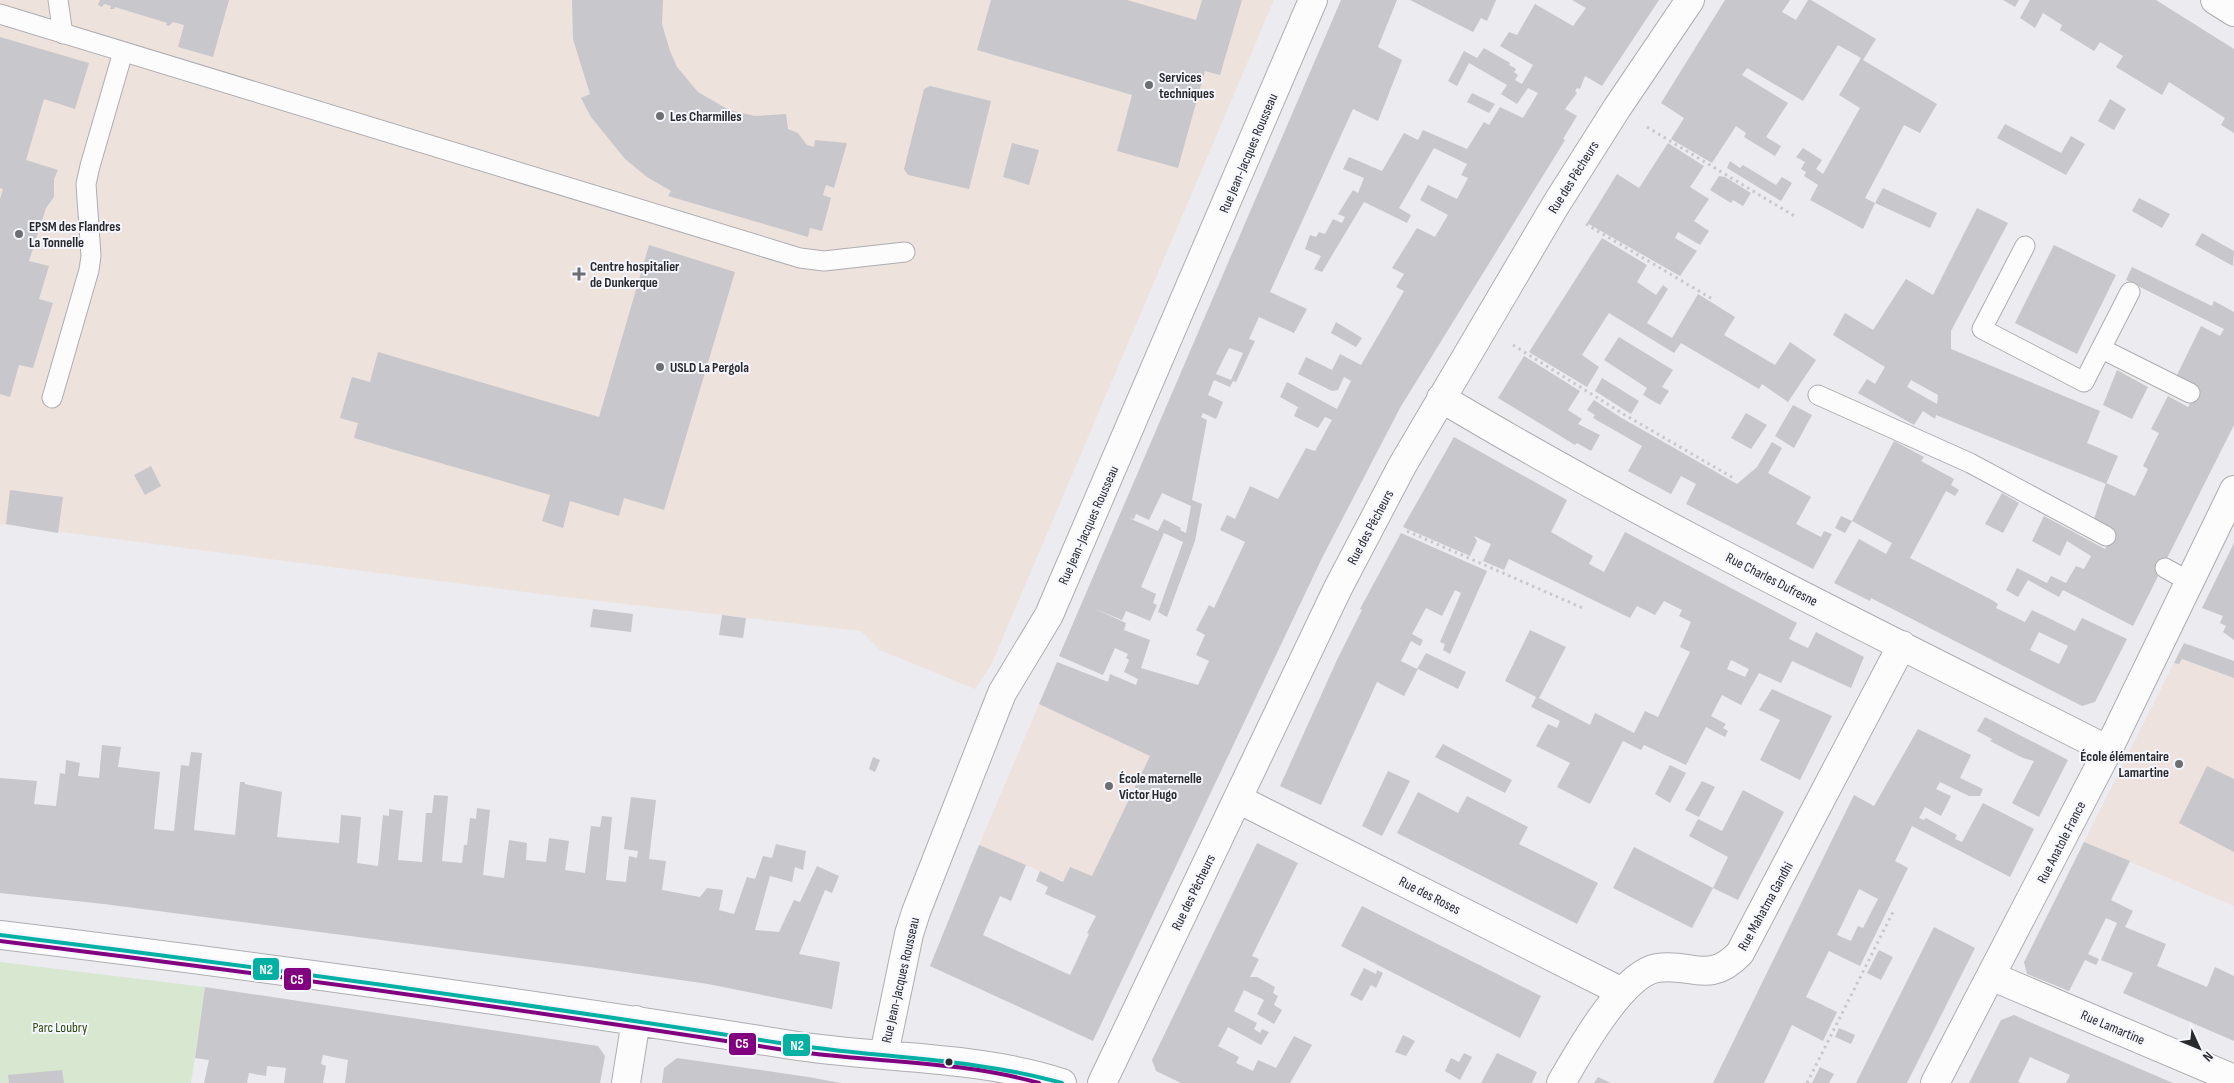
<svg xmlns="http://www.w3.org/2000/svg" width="2234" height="1083" viewBox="0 0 2234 1083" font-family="'Sofia Sans Condensed',sans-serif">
	<rect width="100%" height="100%" fill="#ebebf0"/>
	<path fill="#eee2de" d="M2177,657L2234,678V906L2084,842Z
		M1057,662L1133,692H1154L1151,919L979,845Z"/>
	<path fill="#eee2dd" d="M0,0H1274L992,663L975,689L880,650L861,631L556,596L0,524Z"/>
	<path fill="#d8e7d0" d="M0,962L205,987L191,1083H0Z"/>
	<path fill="#c8c7cb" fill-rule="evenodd" d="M100,0H229L213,57L178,47L184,25L173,22L169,26L166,25L167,23L115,7L114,9H110L111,6L104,4L102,7L98,5Z
		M572,0H663L662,24L670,51L677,67L698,92L729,110L755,116L786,114L788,129L798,133L807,145L814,147L815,140L847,143L834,188L826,185L823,195L831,198L822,231L810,228L808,237L668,196L671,191L647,177L625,159L591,117L581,98L590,94L573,39Z
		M991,0H1127L1196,20L1202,0H1242L1220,75L1205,71L1178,168L1117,151L1132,95L977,50Z
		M1341,0H1397L1378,47L1402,60L1378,121L1353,109L1270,292L1307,309L1294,333L1259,317L1249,339L1255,341L1236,382L1233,381L1230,387L1214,380L1208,395L1223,402L1216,419L1203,413L1201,417L1207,420L1192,500L1202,504L1195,541L1167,617L1158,612L1183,542L1164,533L1141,587L1156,594L1153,603L1157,605L1150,621L1126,611L1122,620L1093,608L1126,623L1124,630L1150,640L1141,668L1198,685L1209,661L1196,655L1205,635L1196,630L1209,605L1214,608L1245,542L1220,530L1227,515L1235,519L1250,486L1278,499L1306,448L1315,451L1332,420L1325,417L1318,428L1294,416L1298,407L1280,397L1287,382L1337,409L1351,381L1344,377L1338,390L1332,391L1298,374L1306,357L1332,370L1340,354L1361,365L1404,291L1396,287L1404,274L1392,268L1417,228L1435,237L1448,215L1420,200L1428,185L1457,199L1468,178L1461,175L1467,164L1434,148L1399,208L1411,215L1407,223L1364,202L1322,272L1314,269L1321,256L1305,249L1310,235L1316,237L1319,232L1325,234L1333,219L1342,223L1345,217L1338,214L1353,190L1358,193L1364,178L1343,169L1349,157L1382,171L1404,133L1418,140L1423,130L1467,149L1484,122L1489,125L1500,107L1523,118L1538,93L1528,88L1517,104L1501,94L1507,85L1469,63L1457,86L1448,81L1464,51L1477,58L1484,48L1510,63L1509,65L1516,69L1514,72L1518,75L1515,80L1522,84L1533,65L1500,46L1509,32L1517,35L1535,4L1573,26L1586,8L1572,0H1659L1602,86L1585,76L1580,89L1577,88L1575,91L1577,93L1565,109L1577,116L1563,139L1565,140L1400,408L1322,558L1093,1041L930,966L979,845L1026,865L1011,901L1000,896L983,935L1070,975L1089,934L1087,933L1096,916L1045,894L1048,887L1036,881L1040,871L1063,882L1070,867L1092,876L1150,756L1039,704L1057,662L1108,682L1110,674L1136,685L1138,679L1124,672L1129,660L1126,658L1128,654L1115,648L1103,675L1059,656ZM1229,348L1243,353L1231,380L1216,374ZM1162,493L1191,506L1186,533L1180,530L1181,528L1164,519L1158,531L1129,518L1134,519L1136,514L1149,520Z
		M1410,0H1496L1487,21L1481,18L1473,32Z
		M1725,0H1790L1782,12L1796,20L1808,0H1811L1876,39L1863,60L1937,104L1920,133L1904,125L1865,198L1875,203L1883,188L1937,213L1930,228L1875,203L1863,229L1810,200L1818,185L1804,176L1806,172L1801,169L1805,162L1796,157L1803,148L1822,160L1816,169L1823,174L1860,108L1839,95L1861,58L1838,45L1803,101L1747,68L1742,75L1788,103L1766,137L1781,146L1775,156L1744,137L1746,133L1736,126L1712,163L1671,139L1684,118L1661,103Z
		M2003,0H2019L2015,7Z
		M2030,0H2156L2234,49V133L2221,125L2225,118L2169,82L2162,95L2116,67L2123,56L2100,42L2094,51L2060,30L2062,25L2043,13L2035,28L2020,18Z
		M0,37L89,63L75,109L44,99L26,160L58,170L54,179V197L46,208L29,261L49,266L39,299L53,303L33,368L19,365L10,397L0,394V199L3,189L0,188Z
		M930,86L991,101L969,189L908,175L904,169L924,89Z
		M1472,93L1495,104L1489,113L1467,102Z
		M2110,99L2126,109L2114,130L2098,121Z
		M2005,124L2061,153L2071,136L2085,144L2066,175L1997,138Z
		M1012,143L1039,150L1029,185L1003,177Z
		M1668,143L1704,166L1690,187L1709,199L1694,221L1709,231L1700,245L1678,232L1675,238L1697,251L1680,276L1587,223L1617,174L1639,188Z
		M1730,161L1740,168L1743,165L1776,185L1782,177L1792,183L1781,201L1727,168Z
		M1719,176L1725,177L1751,193L1743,206L1733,200L1731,203L1710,190Z
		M2139,198L2170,214L2162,228L2132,211Z
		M1977,208L2008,223L1951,331V349L2100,411L2087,443L2118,456L2106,484L1936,415L1935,419L1923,411L1914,425L1858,393L1867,379L1875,384L1885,367L1833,335L1845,313L1873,330L1906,279L1933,295ZM1911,380L1938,395L1937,404L1907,387Z
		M2202,233L2234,251L2233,266L2195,245Z
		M1602,238L1647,265L1637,282L1656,295L1663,285L1668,289L1647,323L1672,338L1698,294L1735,317L1724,335L1775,365L1790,342L1816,360L1788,402L1762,384L1759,389L1681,343L1674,353L1609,313L1582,355L1599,367L1587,387L1529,352Z
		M649,245L735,272L664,510L624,498L619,516L570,501L563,528L542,521L550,495L354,438L358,423L340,418L352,377L370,382L378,352L599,417Z
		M2054,245L2116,275L2077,354L2015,323Z
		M2132,267L2212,306L2214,301L2234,312V425L2133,626L2063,590L2059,597L2028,580L2018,597L2006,590L2017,568L2047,583L2051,576L2066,583L2076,566L2084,569L2091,556L2067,541L2060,556L2032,541L2044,516L2105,549L2115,531L2094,519L2106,483L2135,496L2148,469L2143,466L2159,433L2151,429L2168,396L2188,407L2198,388L2176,377L2201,326L2220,336L2224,329L2126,280Z
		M1336,322L1362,338L1356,347L1331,333Z
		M1619,337L1673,370L1662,387L1669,391L1660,405L1643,395L1647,388L1604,360Z
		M1524,356L1580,391L1568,410L1582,419L1578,424L1600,435L1591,451L1577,443L1575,445L1498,398Z
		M2117,370L2148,387L2132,419L2103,405Z
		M1602,378L1639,401L1631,414L1595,391Z
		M1594,400L1620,417L1737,484L1757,467L1772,442L1782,448L1768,473L1811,497L1796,524L1821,537L1824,531L1832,534L1813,569L1686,504L1696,484L1681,476L1671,494L1628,471L1642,446L1593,418L1595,415L1587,410Z
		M1793,405L1812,415L1794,448L1775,436Z
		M1746,413L1767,425L1751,449L1731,438Z
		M1454,437L1567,500L1551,532L1593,556L1589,564L1604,572L1625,532L1797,623L1789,639L1808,648L1816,632L1864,657L1851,688L1792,661L1781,683L1759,673L1741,705L1722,695L1711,716L1726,724L1723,728L1728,731L1725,737L1706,727L1686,765L1644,745L1641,750L1623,741L1590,804L1557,787L1570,763L1536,746L1548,724L1557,728L1560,721L1531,707L1536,697L1505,681L1530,630L1566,647L1539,698L1590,725L1595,713L1634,733L1645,711L1658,717L1690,652L1680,647L1691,622L1679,616L1682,610L1664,601L1655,615L1637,606L1630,618L1509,559L1504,570L1483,561L1491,544L1474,536L1477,541L1470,556L1403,527ZM1731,660L1749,669L1745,677L1727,669Z
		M1894,441L1924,457L1921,461L1954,479L1951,485L1959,490L1955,496L1946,491L1910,558L1992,600L1998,604L1996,608L2025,622L2032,610L2075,631L2082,618L2127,639L2095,702L2082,706L1871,598L1870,601L1834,583L1859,539L1886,554L1892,543L1852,521ZM2039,632L2068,646L2059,664L2030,650Z
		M151,466L161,486L145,495L134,475Z
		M10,490L63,497L58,533L6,524Z
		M2002,493L2019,503L2003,533L1985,524Z
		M1841,516L1852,521L1845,533L1835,528Z
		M1401,533L1487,571L1450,654L1443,650L1445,644L1440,642L1461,593L1455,590L1442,616L1426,608L1412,634L1423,640L1420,646L1411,641L1401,661L1417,669L1426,653L1466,672L1458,689L1418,669L1404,696L1377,682L1321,805L1280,786L1337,660L1362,610L1360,609Z
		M2234,543V640L2223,632L2226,626L2220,623L2223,616L2202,608Z
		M593,609L633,614L631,632L590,627Z
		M722,615L746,618L743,638L719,635Z
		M2184,643L2234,661V678L2182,659L2179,664L2174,663Z
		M1772,689L1832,716L1800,780L1760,760L1780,720L1759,710Z
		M1985,717L2068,760L2039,817L2012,803L2034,761L2023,758L1990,741L1992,739L1977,731Z
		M1918,729L1971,755L1960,778L1983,789L1980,796H1969L1940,782L1936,789L1951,796L1941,816L1925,807L1919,818L1924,820L1926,818L1957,835L1955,839L1962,842L1983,803L2034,829L2010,877L1912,826L1895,861L1908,868L1860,966L1829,951L1806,997L1837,1012L1823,1041L1792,1025L1764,1083H1713L1854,795L1874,806ZM1859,889L1878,899L1863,928L1858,926L1851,941L1837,935Z
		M1443,744L1512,780L1505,793L1435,757Z
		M102,745L121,747L118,767L160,772L154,829L174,831L181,765L189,766L191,752L202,753L194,830L235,835L240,782H245V784L282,792L277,837L339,843L341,815L361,817L357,863L378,866L383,815L389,816V809L403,811L398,860L422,862L426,813H432L434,795L448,796L442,861L462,863L464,845H467L470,818L476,819L477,808L490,810L483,875L504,878L509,840L527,843L526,860L546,862L549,838L569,841L565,870L585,873L591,826L600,827L602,816L612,817L606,880L626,882L629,856L637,858L638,851L624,849L631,797L656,800L649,859L666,861L662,890L700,897L707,888L723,890L719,910L734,914L747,877L755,879L763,856L772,858L776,844L806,851L803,870L795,867L792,882L770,876L755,930L779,932L794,900L800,902L817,866L839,876L832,893L825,890L799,954L840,962L832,1009L708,984L597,968L104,904L0,893V778L37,781L34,804L56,806L60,773L65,774L66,760L80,763L78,776L99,778Z
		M873,757L880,760L875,772L869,769Z
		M1670,765L1686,773L1670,803L1655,794Z
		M2207,766L2234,779V852L2179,823Z
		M1388,771L1410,781L1382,836L1362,826Z
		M1702,781L1715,787L1699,817L1685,810Z
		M1743,790L1784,812L1738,900L1713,888L1728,857L1689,836L1698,819L1722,831Z
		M1418,792L1458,813L1467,796L1528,827L1519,844L1598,883L1577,924L1397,833Z
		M2084,842L2130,861L2111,900L2133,911L2125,927L2166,944L2157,966L2207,987L2215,967L2234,976V1041L2123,993L2133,973L2101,960L2117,923L2106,918L2088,954L2099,959L2096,965L2085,960L2069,991L2027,974L2024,962Z
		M1257,843L1298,863L1252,956L1259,959L1250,977H1257L1275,987L1273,993L1278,996L1274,1005L1282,1010L1274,1024L1257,1014L1264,1000L1244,990L1234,1011L1257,1023L1254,1029L1260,1033L1262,1029L1269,1032L1261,1045L1228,1027L1218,1046L1239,1057L1236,1063L1253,1071L1258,1060L1276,1068L1294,1036L1312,1045L1290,1083H1181L1156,1071L1152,1060Z
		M1634,847L1713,888L1692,928L1613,888Z
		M1362,906L1541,996L1520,1038L1341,946Z
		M1934,927L1975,948L1907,1083H1856Z
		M1879,950L1893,957L1881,980L1867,973Z
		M1364,968L1376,974L1377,970L1383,973L1376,988L1371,985L1362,1001L1350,995Z
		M205,987L598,1046L605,1056L600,1083H345L348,1060L323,1055L321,1064L326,1066L323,1083H284L286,1068L267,1066L266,1076L249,1073L247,1083H204L209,1060L195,1058Z
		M2014,1015L2032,1023L2173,1083H2066L2070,1075L2030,1057L2018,1082L2021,1083H1969L2001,1020Z
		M1839,1028L1855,1035L1851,1044L1835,1037Z
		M1403,1035L1415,1041L1406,1056L1395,1052Z
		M1464,1053L1472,1057L1460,1080L1445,1071L1451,1058L1459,1062Z
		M1497,1053L1537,1072L1532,1083H1481Z
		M677,1058L808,1077L841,1083H662L664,1068Z
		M1820,1067L1834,1074L1829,1083H1812Z
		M62,1070L64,1083H9L8,1075Z
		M1598,1077L1611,1083H1594Z"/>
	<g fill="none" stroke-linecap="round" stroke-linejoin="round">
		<defs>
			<path id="service" d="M58,0L63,34
				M0,14L800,258L824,261L905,252
				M2025,246L1982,329L2084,382L2130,292
				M2102,349L2190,393
				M1818,395L1970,463L2106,536
				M52,398L89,270L91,256L86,184L90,166L123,52
				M2165,568L2190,582"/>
			<path id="minor" d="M2215,0L2234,12
				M1441,398C1657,527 1884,636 2108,750
				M1238,799L1622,992
				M0,935C264,967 528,1003 791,1045C879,1059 977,1055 1062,1083
				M1991,976L2234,1079
				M884,1054L909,934L916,912L1002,693L1049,615L1313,0
				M626,1083L636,1020
				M1102,1083L1338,588L1402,466L1555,206L1617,108L1690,0
				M1561,1083C1579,1052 1622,974 1657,968C1690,962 1709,986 1740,953L1902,645
				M1935,1083L2108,750L2234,490"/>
		</defs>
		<use href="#service" stroke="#adadb2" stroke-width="21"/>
		<use href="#minor" stroke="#adadb2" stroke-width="30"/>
		<path stroke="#c9c9ca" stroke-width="3" stroke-dasharray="2.5 4" stroke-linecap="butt" d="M1647,127L1796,217
			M1586,224L1714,300
			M1513,345L1625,415L1735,479
			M1407,531L1585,609
			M1807,1083L1893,912"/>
		<use href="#service" stroke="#fcfcfd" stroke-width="19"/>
		<use href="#minor" stroke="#fcfcfd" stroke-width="28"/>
		<defs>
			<path id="bus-1" d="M0,935C260,967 520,1003 780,1043C874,1058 969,1057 1062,1083"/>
			<path id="bus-2" d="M0,941C260,973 519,1009 778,1049C864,1063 954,1059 1039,1083"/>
		</defs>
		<use href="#bus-1" stroke="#f5f6fe" stroke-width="8"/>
		<use href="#bus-2" stroke="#f5f6fe" stroke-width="8"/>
		<use href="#bus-1" stroke="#02b1a4" stroke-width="4"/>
		<use href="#bus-2" stroke="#81007f" stroke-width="4"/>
	</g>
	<g fill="#6d6e72" stroke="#f5f6fe" stroke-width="2">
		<circle cx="1149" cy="85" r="5"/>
		<circle cx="660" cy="116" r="5"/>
		<circle cx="19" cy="234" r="5"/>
		<path d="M576.5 266.5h5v5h5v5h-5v5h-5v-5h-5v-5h5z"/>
		<circle cx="660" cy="367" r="5"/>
		<circle cx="2179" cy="764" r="5"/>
		<circle cx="1109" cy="786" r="5"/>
	</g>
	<circle fill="#292a2e" stroke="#f5f6fe" stroke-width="2" cx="949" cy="1062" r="4.5"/>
	<g text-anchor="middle" stroke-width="4" stroke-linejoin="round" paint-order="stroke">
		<g font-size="14" font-weight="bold" fill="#292a2e" stroke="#f5f6fe" text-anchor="start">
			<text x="1159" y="82">Services<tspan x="1159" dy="16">techniques</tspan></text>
			<text x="670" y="121">Les Charmilles</text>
			<text x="29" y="231">EPSM des Flandres<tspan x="29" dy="16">La Tonnelle</tspan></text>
			<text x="590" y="271">Centre hospitalier<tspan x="590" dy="16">de Dunkerque</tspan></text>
			<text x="670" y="372">USLD La Pergola</text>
			<text x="2169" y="761" text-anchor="end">École élémentaire<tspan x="2169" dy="16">Lamartine</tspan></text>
			<text x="1119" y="783">École maternelle<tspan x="1119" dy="16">Victor Hugo</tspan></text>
		</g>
		<g font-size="14" fill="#292a2e" stroke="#f5f6fe">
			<text transform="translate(1248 153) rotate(-67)" y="5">Rue Jean-Jacques Rousseau</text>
			<text transform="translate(1573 177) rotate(-58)" y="5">Rue des Pêcheurs</text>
			<text transform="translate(1088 525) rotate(-66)" y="5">Rue Jean-Jacques Rousseau</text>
			<text transform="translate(1370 527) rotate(-62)" y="5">Rue des Pêcheurs</text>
			<text transform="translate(1772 579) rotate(27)" y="5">Rue Charles Dufresne</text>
			<text transform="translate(2061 842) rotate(-63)" y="5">Rue Anatole France</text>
			<text transform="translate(1193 892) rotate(-64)" y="5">Rue des Pêcheurs</text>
			<text transform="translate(1430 895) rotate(27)" y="5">Rue des Roses</text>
			<text transform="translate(1765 906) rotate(-61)" y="5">Rue Mahatma Gandhi</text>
			<text transform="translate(900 980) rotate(-77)" y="5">Rue Jean-Jacques Rousseau</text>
			<text transform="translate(2113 1027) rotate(23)" y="5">Rue Lamartine</text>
		</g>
		<g font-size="14" fill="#2b4a08" stroke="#f5f6fe">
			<text x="60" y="1032">Parc Loubry</text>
		</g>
	</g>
	<g stroke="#f5f6fe" stroke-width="2">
		<rect x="252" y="957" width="28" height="24" rx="5" fill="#02b1a4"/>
		<rect x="283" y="967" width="29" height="24" rx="5" fill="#81007f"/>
		<rect x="728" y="1032" width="29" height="24" rx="5" fill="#81007f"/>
		<rect x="782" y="1033" width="29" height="24" rx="5" fill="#02b1a4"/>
	</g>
	<g font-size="14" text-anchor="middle" font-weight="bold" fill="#fff">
		<text x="266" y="974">N2</text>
		<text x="297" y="984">C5</text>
		<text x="742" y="1048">C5</text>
		<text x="797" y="1050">N2</text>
	</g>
	<g transform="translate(2199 1048) rotate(134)" stroke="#f5f6fe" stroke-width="4" paint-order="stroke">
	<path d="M0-4L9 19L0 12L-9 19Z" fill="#292a2e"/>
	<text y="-8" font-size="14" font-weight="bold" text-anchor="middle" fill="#292a2e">N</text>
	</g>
</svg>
